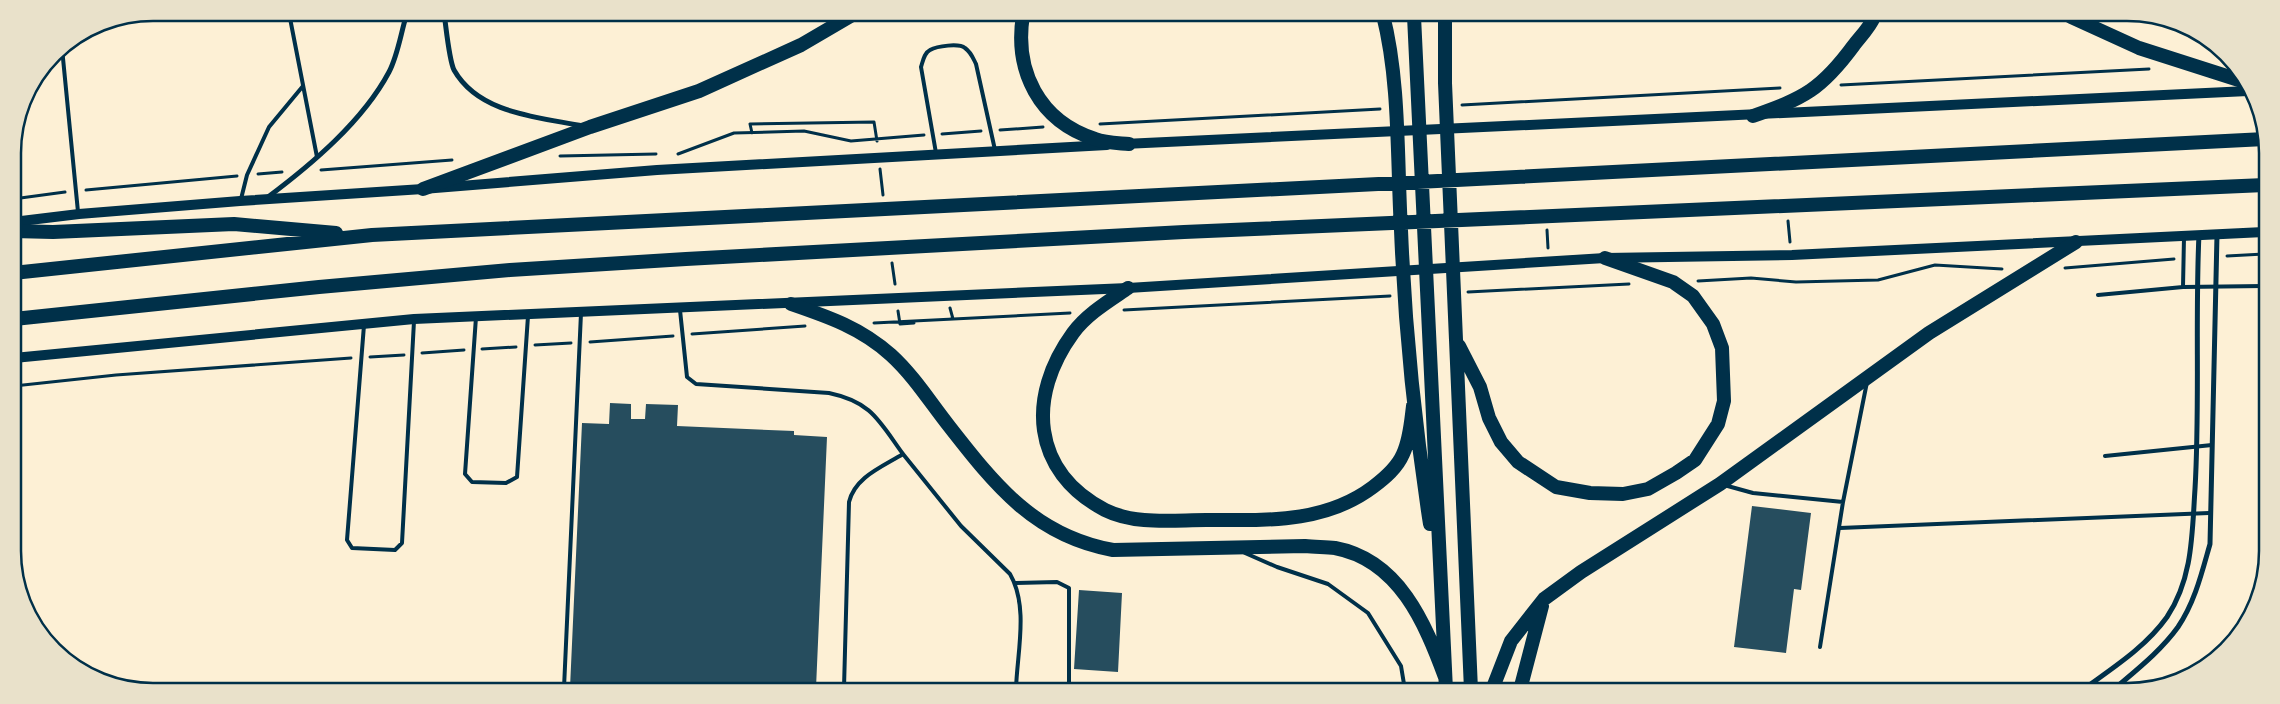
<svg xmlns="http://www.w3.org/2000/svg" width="2280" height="704" viewBox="0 0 2280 704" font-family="'Nunito Sans',sans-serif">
	<rect width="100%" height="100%" fill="#fdf0d5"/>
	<path fill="#264d5e" d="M610,403L631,404V419H645L646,404L678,405L677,426L794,431V435L827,437L816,688H570L582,423L609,424Z
		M1752,506L1811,513L1801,590L1794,589L1786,653L1734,647Z
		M1079,590L1122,593L1118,672L1074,669Z"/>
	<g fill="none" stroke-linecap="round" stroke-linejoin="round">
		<path stroke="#003049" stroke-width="3" d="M1841,85L2149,69
			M1462,105L1780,88
			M1100,124L1380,109
			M1000,130L1043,127
			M752,133L750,124L874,122L877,141
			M942,134L981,131
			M678,154L734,133L804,131L851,141L924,135
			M560,156L656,154
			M880,169L883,195
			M321,170L452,160
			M258,174L282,172
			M86,190L237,176
			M13,199L65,192
			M1788,221L1790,242
			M1547,230L1548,248
			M2227,256L2264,254
			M892,263L895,284
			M2065,268L2174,259
			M1698,281L1751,278L1796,282L1878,280L1935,265L2002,269
			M1468,292L1629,284
			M950,308L953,319H950
			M1124,310L1390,296
			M898,311L900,324L914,323
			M874,323L1070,313
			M692,334L805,326
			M590,342L673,336
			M535,345L571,343
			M482,349L516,347
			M422,353L464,350
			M370,357L404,355
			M14,386L116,375L351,358"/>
		<path stroke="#003049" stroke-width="4" d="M289,13L317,157
			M62,48L78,212
			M936,153L921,67C923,61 924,53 930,50C937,46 959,43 965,48C971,52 973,58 976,64L995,150
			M241,199L247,175L269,127L303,86
			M2183,287L2184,237
			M2098,295L2183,287L2264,286
			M680,310L687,377L696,384L829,393C872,402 879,421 903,454C882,467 855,477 849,502L844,688
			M476,317L465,474L472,482L506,483L517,477L528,316
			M364,325L347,540L352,548L395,550L402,543L414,321
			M903,454L961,526L1010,574C1029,607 1017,653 1016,689
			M2105,456L2212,445
			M1724,485L1753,493L1843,502
			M1840,528L2209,513
			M1245,553L1277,567L1328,584L1368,613L1401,666L1405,690
			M1015,583L1057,582L1069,588V689
			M1820,647L1843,502L1867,382
			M564,688L581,313"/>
		<path stroke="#003049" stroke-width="5" d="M444,13C446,26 449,60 454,70C479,114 538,117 583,126
			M268,197C312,164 363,121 389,72C398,55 401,32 407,13
			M2081,691C2111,669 2145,648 2167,617C2193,578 2192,533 2195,489C2200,404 2195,319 2199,234
			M2112,691C2135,671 2160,652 2178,627C2195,602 2202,572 2210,544L2217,235"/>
		<path stroke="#003049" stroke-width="10" d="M1124,144L2248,91
			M13,222L79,214L240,201L423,189L657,170L1107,145
			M14,358L414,319L1128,288L1605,258L1792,255L2264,232"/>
		<path stroke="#003049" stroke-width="14" d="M1023,15C1014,71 1039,121 1095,139C1105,143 1119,143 1129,144
			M1383,15C1400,81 1397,162 1401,230C1405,329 1415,427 1430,524
			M1414,16L1446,690
			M1445,16V83L1471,690
			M2071,17L2139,48L2242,81
			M1753,116C1804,98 1821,90 1854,45C1861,36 1870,27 1874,17
			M423,189L590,127L699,91L801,45L854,14
			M13,231L53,232L234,224L336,233
			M13,273L372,235L2265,139
			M1128,288C1109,301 1087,314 1073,333C1027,396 1031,471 1105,510C1135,525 1173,520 1206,520C1264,520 1324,524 1373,487C1385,478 1397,468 1403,454C1410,439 1411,422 1413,406
			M791,304C829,317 861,328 891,355C914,376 930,402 949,426C995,485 1035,536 1113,550L1305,546C1315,547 1325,547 1335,548C1399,560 1425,623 1445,677
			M14,319L319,287L510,270L686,259L1184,232L2265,185
			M1459,346L1480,387L1489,418L1501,442L1518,462L1556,487L1590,493L1623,494L1648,489L1676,473L1695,460L1718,424L1724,401L1722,348L1713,324L1693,296L1673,282L1605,258
			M1492,690L1511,641L1544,599L1581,572L1720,484L1929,333L2076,242
			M1520,690L1542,606"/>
	</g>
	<path d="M0 0H2280V704H0ZM153 21H2127A132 132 0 0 1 2259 153V551A132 132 0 0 1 2127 683H153A132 132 0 0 1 21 551V153A132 132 0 0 1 153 21Z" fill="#e9e1ca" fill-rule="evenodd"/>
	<path fill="none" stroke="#003049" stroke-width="2.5" d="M153 21H2127A132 132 0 0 1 2259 153V551A132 132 0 0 1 2127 683H153A132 132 0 0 1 21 551V153A132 132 0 0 1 153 21Z"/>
</svg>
